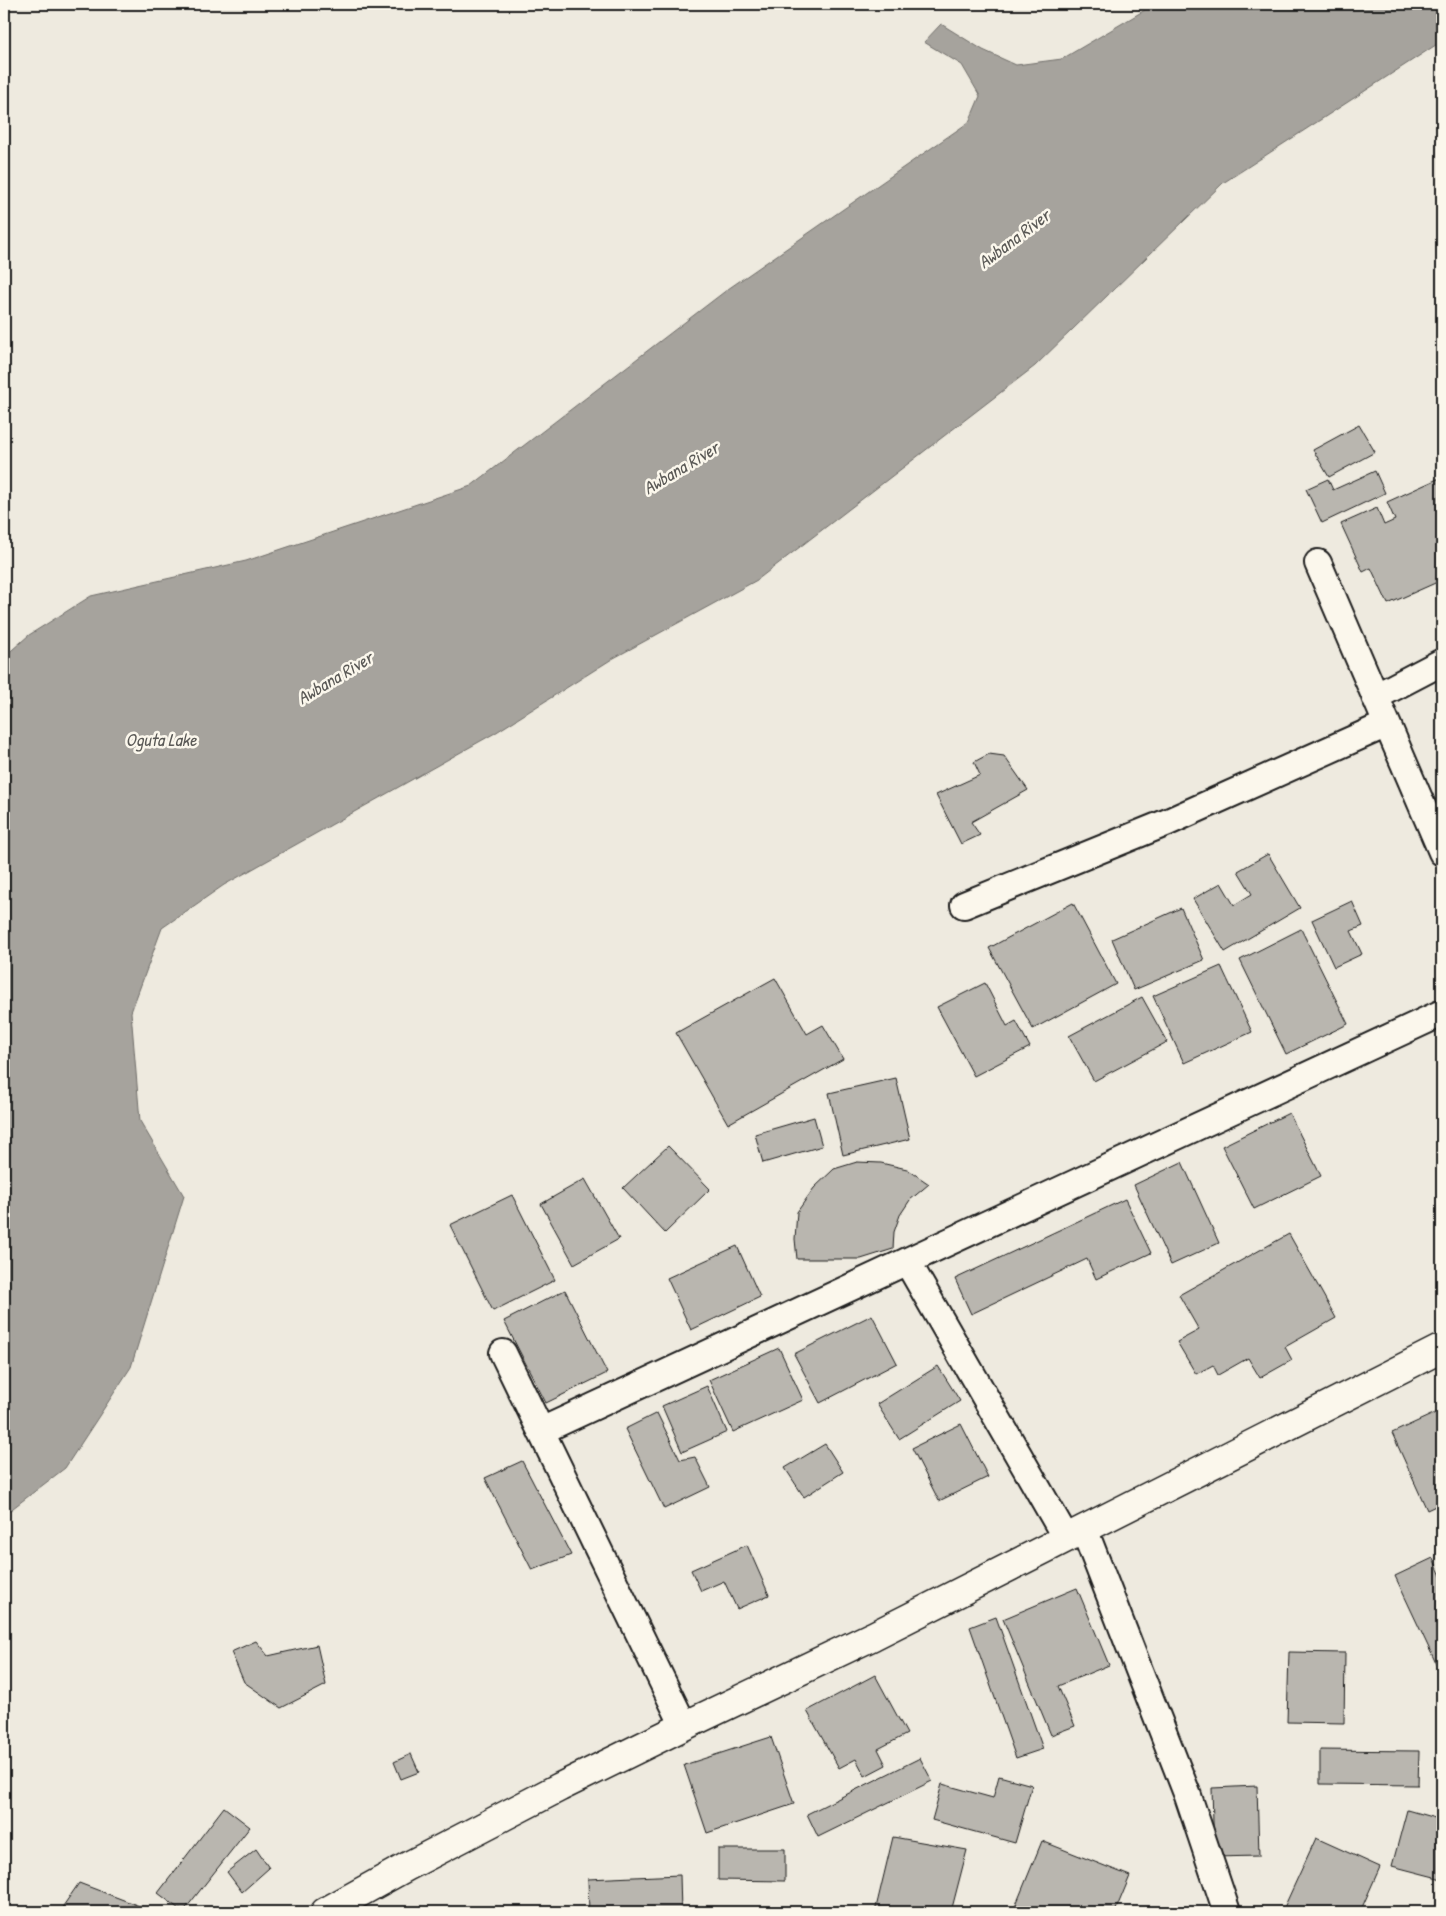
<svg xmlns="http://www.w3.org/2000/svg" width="1446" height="1916" viewBox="0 0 1446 1916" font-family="'Patrick Hand',sans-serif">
	<rect width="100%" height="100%" fill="#eeeadf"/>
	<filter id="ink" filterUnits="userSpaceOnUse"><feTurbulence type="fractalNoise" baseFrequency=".02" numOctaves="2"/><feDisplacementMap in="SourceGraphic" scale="10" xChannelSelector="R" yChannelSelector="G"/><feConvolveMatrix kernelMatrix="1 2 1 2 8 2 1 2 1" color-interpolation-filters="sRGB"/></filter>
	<g filter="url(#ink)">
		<path fill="#a6a39d" stroke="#6f6d69" d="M1155,4H1442V41L1223,183L1035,366L757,580L612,659L495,733L224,885L162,928L131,1012L140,1121L184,1196L131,1367L65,1468L4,1515V657L29,635L91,596L246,561L471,486L728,289L969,122L980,96L962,65L924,42L941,24L983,50L1016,65L1062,59Z"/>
		<path fill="#b9b6af" stroke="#1c1c1c" d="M1359,425L1375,452L1329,477L1313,450Z
			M1375,471L1385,493L1322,523L1306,489L1328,479L1333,490Z
			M1442,477V580L1388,604L1371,568L1363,572L1341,524L1377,508L1384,525L1395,520L1387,502Z
			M989,754L1004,756L1028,790L971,822L980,835L961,844L936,795L980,775L974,762Z
			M1268,854L1300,908L1225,952L1193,899L1221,883L1234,905L1252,894L1238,871Z
			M1352,901L1363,926L1351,931L1362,954L1334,967L1312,920Z
			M1073,903L1116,984L1033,1029L989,948Z
			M1181,908L1204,960L1134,990L1112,939Z
			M1301,929L1348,1024L1286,1054L1240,960Z
			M1221,966L1252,1032L1184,1063L1153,996Z
			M775,978L807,1034L823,1025L843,1059L728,1124L676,1033Z
			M985,983L1007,1026L1016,1021L1030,1047L974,1076L937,1007Z
			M1142,997L1167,1042L1094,1081L1069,1036Z
			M896,1078L910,1139L843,1155L829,1093Z
			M1289,1113L1321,1176L1254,1209L1222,1146Z
			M814,1117L822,1146L763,1163L755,1134Z
			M668,1146L710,1189L665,1233L623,1188Z
			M857,1162L881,1163L907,1169L929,1184L910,1200L900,1215L894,1232L893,1249L861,1259H797L795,1239L797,1212L814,1188L834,1169Z
			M1182,1162L1219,1243L1171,1265L1134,1185Z
			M585,1179L619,1239L574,1264L541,1204Z
			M512,1195L555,1280L493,1311L450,1225Z
			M1125,1199L1151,1253L1096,1279L1087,1259L971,1314L955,1279Z
			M1289,1234L1336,1318L1285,1347L1292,1360L1260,1378L1248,1358L1218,1375L1213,1365L1196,1374L1177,1342L1199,1330L1179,1295Z
			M737,1246L760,1297L691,1330L667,1278Z
			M565,1290L607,1373L546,1403L504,1321Z
			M872,1315L897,1363L820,1403L794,1354Z
			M779,1348L803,1400L733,1432L709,1380Z
			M938,1366L960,1401L899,1439L877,1404Z
			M707,1386L727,1432L682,1452L662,1406Z
			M1442,1410V1503L1427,1510L1392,1433Z
			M657,1413L680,1460L695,1457L710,1487L664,1509L625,1429Z
			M961,1424L988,1477L939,1501L912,1448Z
			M825,1444L843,1472L804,1497L785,1468Z
			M522,1461L571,1555L532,1570L485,1478Z
			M747,1545L769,1595L737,1609L724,1581L701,1591L691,1570Z
			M1433,1558L1442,1578V1676L1395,1576Z
			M1077,1588L1109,1665L1058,1686L1075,1726L1051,1735L1003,1619Z
			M996,1617L1043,1749L1016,1758L970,1627Z
			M256,1641L268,1656L317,1645L326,1685L281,1708L244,1682L231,1652Z
			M1289,1652L1345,1653L1344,1723L1287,1722Z
			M875,1675L907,1734L878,1749L886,1765L865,1776L856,1759L839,1768L807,1711Z
			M771,1737L794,1804L707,1833L684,1765Z
			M1320,1750L1419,1751L1418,1785L1320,1784Z
			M411,1754L419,1772L401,1779L394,1762Z
			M920,1758L932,1781L818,1837L807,1814Z
			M999,1776L1032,1785L1015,1843L932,1820L942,1784L993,1798Z
			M1257,1786L1259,1856L1214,1857L1212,1788Z
			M224,1807L250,1827L183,1912L158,1893Z
			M1407,1810L1442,1820V1879L1392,1866Z
			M893,1837L967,1850L951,1912H875Z
			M1316,1838L1380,1867L1360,1912H1282Z
			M1042,1841L1130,1876L1115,1912H1013Z
			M256,1849L269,1868L242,1892L227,1872Z
			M718,1849H785V1881L718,1880Z
			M680,1875L681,1912H589L588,1879Z
			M79,1883L155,1912H59Z"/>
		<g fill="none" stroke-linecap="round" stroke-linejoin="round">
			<defs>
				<path id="minor" d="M1318,563L1442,852
					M1375,697L1442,662
					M964,905L1168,822L1387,724
					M907,1261L1066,1538
					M503,1353L684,1726
					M541,1431L1442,1013
					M1084,1529L1188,1796L1227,1912"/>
				<path id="tertiary" d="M325,1912L408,1866L560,1787L684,1726L873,1636L1442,1348"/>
			</defs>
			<use href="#minor" stroke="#1c1c1c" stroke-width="30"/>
			<use href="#tertiary" stroke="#1c1c1c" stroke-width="31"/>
			<use href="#minor" stroke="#fbf7ec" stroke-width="26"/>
			<use href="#tertiary" stroke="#fbf7ec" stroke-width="28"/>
		</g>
	</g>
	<g text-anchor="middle" stroke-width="5" stroke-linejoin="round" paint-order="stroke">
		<g font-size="18" font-style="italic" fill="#5a5956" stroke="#fbf7ec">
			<text transform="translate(1014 239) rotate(-37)" y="6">Awbana River</text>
			<text transform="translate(681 468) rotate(-31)" y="6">Awbana River</text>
			<text transform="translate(335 678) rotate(-31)" y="6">Awbana River</text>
			<text x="161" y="746">Oguta Lake</text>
		</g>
	</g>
	<rect width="1446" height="1916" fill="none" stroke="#fbf7ec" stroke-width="20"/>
	<rect x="10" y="10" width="1426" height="1896" fill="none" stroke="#1c1c1c" stroke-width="2" filter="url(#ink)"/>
</svg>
